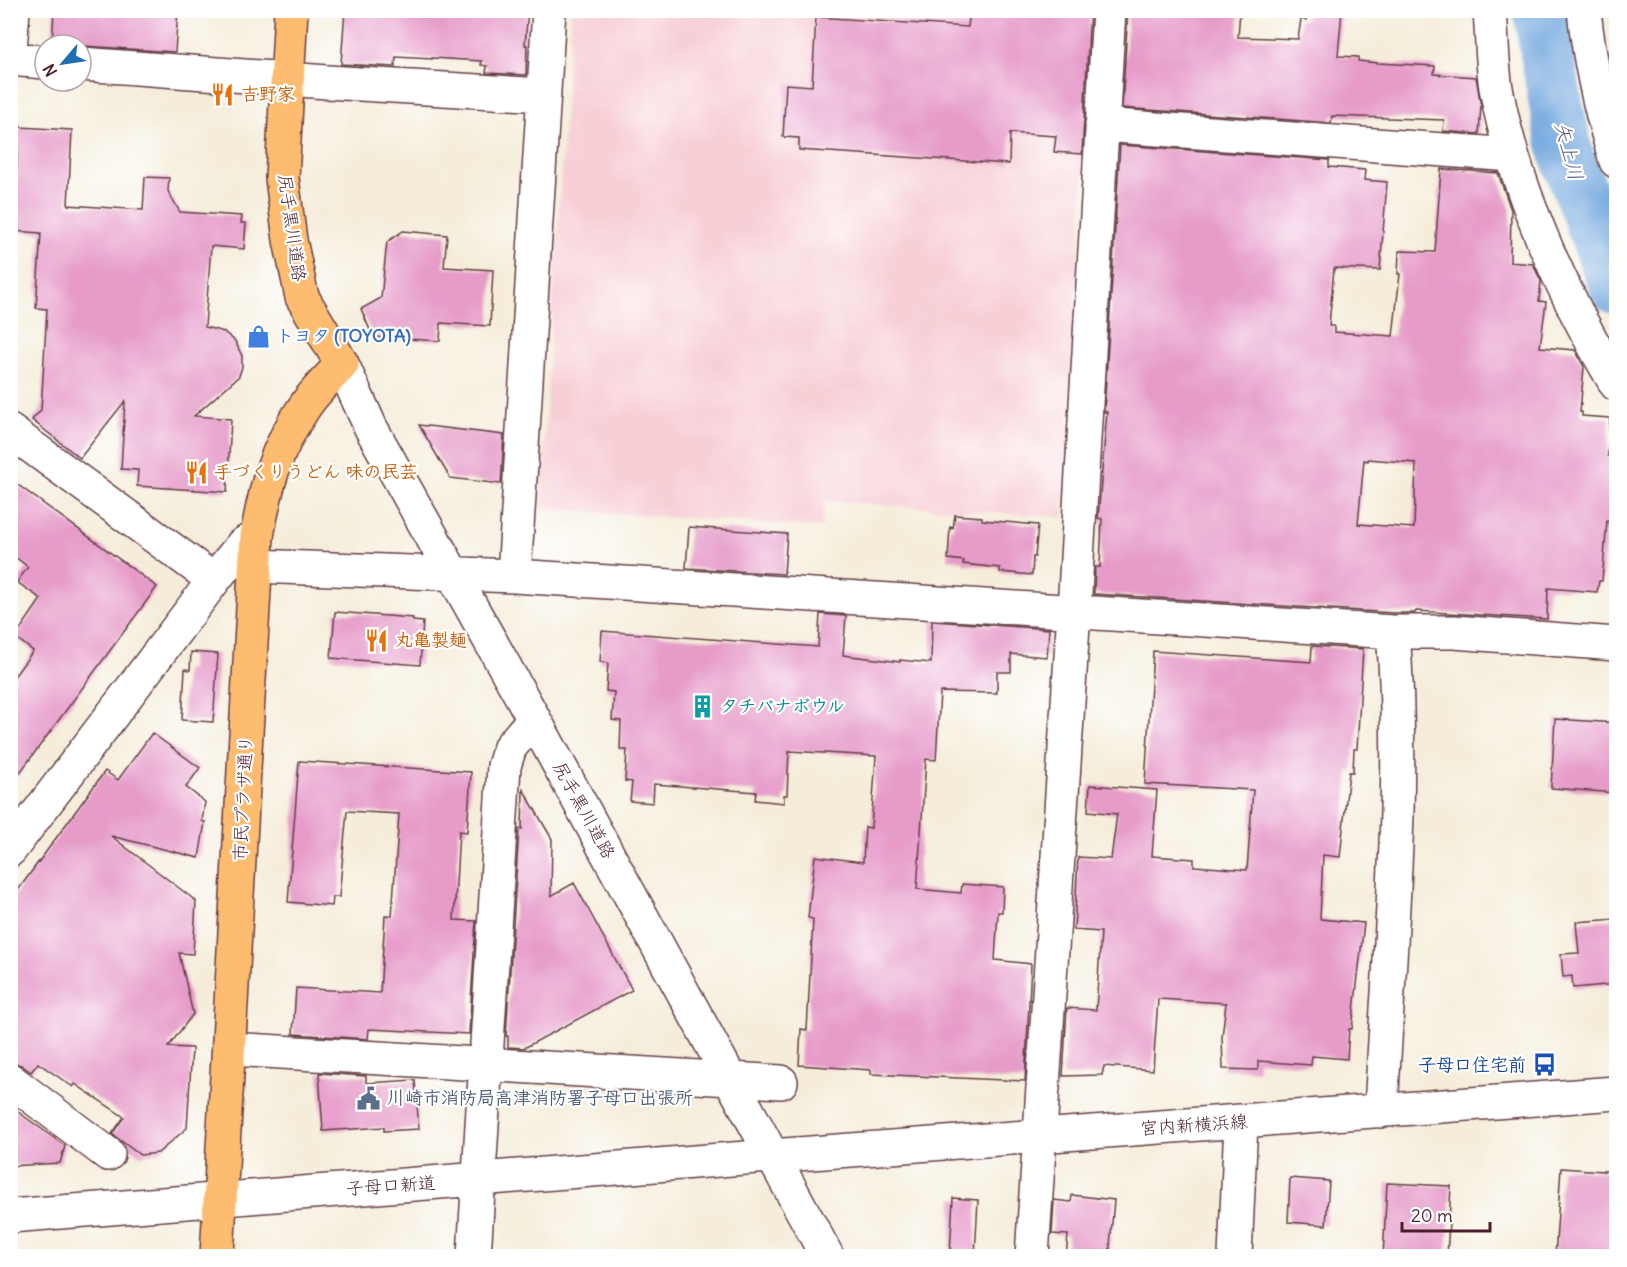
<svg xmlns="http://www.w3.org/2000/svg" width="1627" height="1267" viewBox="0 0 1627 1267" font-family="Delius,'Klee One',sans-serif">
	<rect width="100%" height="100%" fill="#fff"/>
	<filter id="ink" filterUnits="userSpaceOnUse"><feTurbulence type="fractalNoise" baseFrequency=".0167" numOctaves="2"/><feDisplacementMap in="SourceGraphic" scale="12" xChannelSelector="R" yChannelSelector="G"/><feConvolveMatrix kernelMatrix="1 2 1 2 8 2 1 2 1" color-interpolation-filters="sRGB"/></filter>
	<filter id="wash" filterUnits="userSpaceOnUse"><feTurbulence type="fractalNoise" baseFrequency=".008" numOctaves="4" result="noise"/><feDisplacementMap in="SourceGraphic" scale="24" xChannelSelector="R" yChannelSelector="G"/><feGaussianBlur stdDeviation="1.35" result="paint"/><feColorMatrix in="noise" values="0 0 0 0 0 0 0 0 0 0 0 0 0 0 0 0 0 1.4 0 .05"/><feComposite in="paint" operator="in"/></filter>
	<g filter="url(#wash)">
		<rect width="100%" height="100%" fill="#f5edda"/>
		<path fill="#f7cfd5" d="M571,11H1094L1063,517L824,501L822,528L540,508Z"/>
		<g fill="none" stroke-linecap="round" stroke-linejoin="round">
			<path stroke="#70a5dd" stroke-width="54" d="M1540,10L1555,100L1566,153L1616,287"/>
		</g>
		<g id="blocks">
			<path fill="#e69bc9" fill-rule="evenodd" d="M54,10H178L175,52L52,44Z
				M345,10H398V13L454,18L455,10H528L525,45H527L526,75L486,73L487,66L481,65L482,61L432,58V59L396,57L395,67L341,64Z
				M970,10H1090L1082,154L1054,152L1056,136L1010,133L1009,164L799,150V138L783,137L786,84L812,86L816,17L968,27Z
				M1128,10H1240L1238,37L1298,39L1301,19L1306,20L1307,10H1342L1338,56L1358,57V61L1378,63L1435,66L1434,74L1476,77L1481,106L1479,134L1443,131L1444,120L1332,116L1331,123L1122,108Z
				M19,127L72,130L68,205L143,210L145,177L169,178L168,191L180,212L242,216L241,223H246L244,249L211,246L205,327L224,332L235,341L242,356V367L239,376L194,416L231,419L227,492L137,486L138,470L121,469L125,401L80,458L32,420L41,410L47,309L36,308L41,233L13,231Z
				M1120,145L1329,160V167L1365,170L1364,180L1387,182L1380,270L1334,268L1329,326H1334V332L1393,336L1400,274H1398L1399,251L1435,252L1441,169L1498,173L1511,210L1510,262L1533,264L1541,281L1539,301L1546,302L1540,347L1575,350L1584,367L1580,412H1582V416L1610,418L1608,456L1617,457V486H1613L1611,521H1607L1602,581H1599L1597,592L1548,588L1547,619L1416,611L1415,613H1394L1094,594L1095,567H1100L1102,519L1098,518L1107,412H1104ZM1368,459L1416,463L1414,528L1358,524L1364,460L1368,461Z
				M403,231L447,235L444,267L493,270L490,326L441,323L440,341L373,337L361,309L381,298L387,242Z
				M419,425L504,435L501,484L450,478Z
				M10,479L157,587L10,786V682L33,651L15,637L41,599L17,582L28,567L10,553Z
				M955,515L982,517V520L1038,525L1035,557H1033L1032,575L1000,572V568L963,564L964,561L948,559L950,527L953,528Z
				M689,527L787,534L784,574L686,568Z
				M335,612L413,618V621L423,622L420,665L331,658Z
				M820,614L846,616L843,655L900,662V660L931,663L932,621L1049,629L1047,657L1011,654V672H997V693L940,692L936,760L926,759L917,889L961,893L962,884L1003,887L1002,912H998L995,960L1031,964L1025,1081L871,1074V1070L799,1065L801,1029L807,1030L813,919L808,918L815,856L863,862L865,827L871,828L876,756L789,751L787,795H784V803L755,800L756,792L654,784L653,803L630,801L632,782L625,781L627,750H620L621,721L612,720L614,692L606,691L608,663L600,662L602,631L818,647Z
				M1312,646L1363,649L1357,749H1354L1353,772H1349L1340,857L1323,855L1320,919L1364,923L1352,1029H1349L1347,1059L1312,1056L1311,1065L1258,1061V1070L1223,1069L1222,1037L1226,1003L1158,999L1153,1070L1104,1066L1102,1075L1063,1076L1067,1008L1096,1010L1101,932L1074,930L1078,857L1111,859L1117,814L1088,811L1090,785L1157,790L1152,856L1194,859V866L1247,870L1253,790L1145,784L1153,651L1311,662Z
				M191,652L218,654L213,722L182,720L185,669L190,670Z
				M1555,719L1617,723V793L1551,788Z
				M152,733L200,768L186,787L205,802L202,821L205,822L199,858L111,836L196,901L193,954L179,953L193,1014L168,1047L192,1048L187,1128L158,1153L140,1155L112,1134L124,1117L75,1084L73,1087L38,1063L31,1072L21,1065L10,1062V901L105,771L118,780Z
				M299,761L471,772L467,832L459,831L454,920L476,921L469,1034L369,1029L368,1039L293,1034L296,988L380,993L385,916H392L399,814L347,811L339,897H333L332,906L288,902Z
				M523,789L552,839L551,896L574,883L632,990L524,1048L508,1047V1036H506L519,829H522Z
				M1617,919V984L1573,988L1572,976L1563,977L1561,954L1579,953L1576,922Z
				M319,1073L366,1076V1083L415,1080L419,1129L384,1131V1127L323,1131Z
				M10,1106L65,1146L60,1163L10,1166Z
				M1561,1168L1617,1172V1257H1555Z
				M1290,1178L1329,1181L1326,1225L1288,1222Z
				M1387,1183L1451,1186L1447,1257H1383Z
				M1072,1195L1114,1200L1109,1257H1066L1068,1235L1052,1234L1054,1200L1071,1202Z
				M953,1198L978,1200L975,1255L950,1254Z"/>
		</g>
	</g>
	<g filter="url(#ink)">
		<use href="#blocks" fill-opacity="0" stroke="#643e45" stroke-width="1.5"/>
		<g fill="none" stroke-linecap="round" stroke-linejoin="round">
			<defs>
				<path id="minor" d="M1490,10C1492,36 1492,63 1496,88C1514,188 1564,297 1616,384
					M1584,10C1589,61 1601,113 1616,161
					M10,50L13,10
					M10,59L45,62
					M81,64L327,82L544,95
					M1102,125L1499,154L1511,151
					M342,364L371,428L534,719L827,1256
					M10,431L214,580
					M255,566L514,576L1393,632H1454L1616,644
					M514,576L549,10
					M10,850L214,580L242,545L257,536
					M230,1049L781,1082
					M10,1080L108,1154
					M1381,1111C1389,952 1406,791 1393,632
					M10,1216L771,1156L1616,1093
					M474,1256L504,766L510,747L534,719
					M1032,1256L1074,610L1109,10
					M1235,1256L1241,1122"/>
				<path id="major" d="M291,10L282,178L290,240L302,297L342,364
					M217,1256L257,536C266,486 275,449 305,406C315,391 330,377 342,364"/>
			</defs>
			<use href="#minor" stroke="#643e45" stroke-width="36"/>
			<use href="#major" stroke="#643e45" stroke-width="36"/>
			<use href="#minor" stroke="#fff" stroke-width="33"/>
			<use href="#major" stroke="#febc70" stroke-width="33"/>
		</g>
	</g>
	<defs>
		<symbol id="restaurant-bare" viewBox="-9 -9 18 18"><path d="M-5-6h1v4h1v-4h1v4h1v-4h1v5L-1.5 .5V6h-2V.5L-5-1ZM5-6V6H3V1.5H1.5Q1.5-4 5-6Z" fill="#e8710a" stroke="#fff" stroke-width="2.5" paint-order="stroke"/></symbol>
		<symbol id="shop-bare" viewBox="-9 -9 18 18"><path d="M-5-2.5h2.3a2.7 3.5 0 0 1 5.4 0H5L5.5 6h-11ZM-1.5-2.5h3a1.5 2.3 0 0 0-3 0Z" fill="#3f7fe0" stroke="#fff" stroke-width="2.5" paint-order="stroke"/></symbol>
		<symbol id="building-bare" viewBox="-9 -9 18 18"><path d="M-4-6H4V6H1V3H-1V6H-4ZM-2.5-4.3h1.7v1.8h-1.7ZM.8-4.3h1.7v1.8H.8ZM-2.5-1h1.7V.8h-1.7ZM.8-1h1.7V.8H.8Z" fill="#0f9aa8" stroke="#fff" stroke-width="2.5" paint-order="stroke"/></symbol>
		<symbol id="bus-bare" viewBox="-9 -9 18 18"><path d="M-5-6H5V4H4V6H2V4H-2V6H-4V4H-5ZM-3.5-4V0h7V-4ZM-3.5 1.2v1.5H-2V1.2ZM2 1.2v1.5H3.5V1.2Z" fill="#1a4fb4" stroke="#fff" stroke-width="2.5" paint-order="stroke"/></symbol>
		<symbol id="civic-bare" viewBox="-9 -9 18 18"><path d="M-.6-6.5H3V-4.5H.6V-3L4-1V1h2V6H-6V1h2V-1L-.6-3ZM-1.2 2.5V6h2.4V2.5Z" fill="#5c6f8a" stroke="#fff" stroke-width="2.5" paint-order="stroke"/></symbol>
	</defs>
	<g fill-rule="evenodd">
		<use href="#restaurant-bare" x="206" y="78" width="33" height="33"/>
		<use href="#shop-bare" x="242" y="320" width="33" height="33"/>
		<use href="#restaurant-bare" x="180" y="456" width="33" height="33"/>
		<use href="#restaurant-bare" x="360" y="624" width="33" height="33"/>
		<use href="#building-bare" x="686" y="690" width="33" height="33"/>
		<use href="#bus-bare" x="1528" y="1048" width="33" height="33"/>
		<use href="#civic-bare" x="352" y="1082" width="33" height="33"/>
	</g>
	<g text-anchor="middle" stroke-width="4.5" stroke-linejoin="round" paint-order="stroke">
		<g font-size="18" font-weight="bold" fill="#c56008" stroke="#fff" text-anchor="start">
			<text x="241" y="100">吉野家</text>
			<text x="214" y="478">手づくりうどん 味の民芸</text>
			<text x="395" y="646">丸亀製麺</text>
		</g>
		<g font-size="18" fill="#4a1f2b" stroke="#fff">
			<text transform="translate(292 228) rotate(82)" y="6">尻手黒川道路</text>
			<text transform="translate(243 798) rotate(-87)" y="6">市民プラザ通り</text>
			<text transform="translate(584 810) rotate(61)" y="6">尻手黒川道路</text>
			<text transform="translate(1194 1125) rotate(-4)" y="6">宮内新横浜線</text>
			<text transform="translate(391 1186) rotate(-4)" y="6">子母口新道</text>
		</g>
		<g font-size="18" font-weight="bold" fill="#366cbe" stroke="#fff" text-anchor="start">
			<text x="276" y="342">トヨタ (TOYOTA)</text>
		</g>
		<g font-size="18" font-weight="bold" fill="#0d838f" stroke="#fff" text-anchor="start">
			<text x="720" y="712">タチバナボウル</text>
		</g>
		<g font-size="18" font-weight="bold" fill="#164399" stroke="#fff" text-anchor="end">
			<text x="1526" y="1071">子母口住宅前</text>
		</g>
		<g font-size="18" font-weight="bold" fill="#4e5e75" stroke="#fff" text-anchor="start">
			<text x="387" y="1104">川崎市消防局高津消防署子母口出張所</text>
		</g>
		<g font-size="20" font-style="italic" fill="#5b5b7b" stroke="#fff">
			<text transform="translate(1569 151) rotate(75)" y="7">矢上川</text>
		</g>
	</g>
	<rect width="1627" height="1267" fill="none" stroke="#fff" stroke-width="36"/>
	<g transform="translate(63 63) rotate(241)"><circle r="28" fill="#ffffff" stroke="#b7a5aa" stroke-width="1.5"/>
	<path d="M0-4.5L10 22L0 15L-10 22Z" fill="#1f6fb2"/>
	<text y="-9" font-size="16" font-weight="bold" text-anchor="middle" fill="#4a1f2b">N</text>
	</g>
	<path d="M1402 1222v9h88v-9" fill="none" stroke="#4a1f2b" stroke-width="3"/>
	<text x="1411" y="1222" font-size="18" fill="#4a1f2b" stroke="#ffffff" stroke-width="4.5" paint-order="stroke">20 m</text>
</svg>
